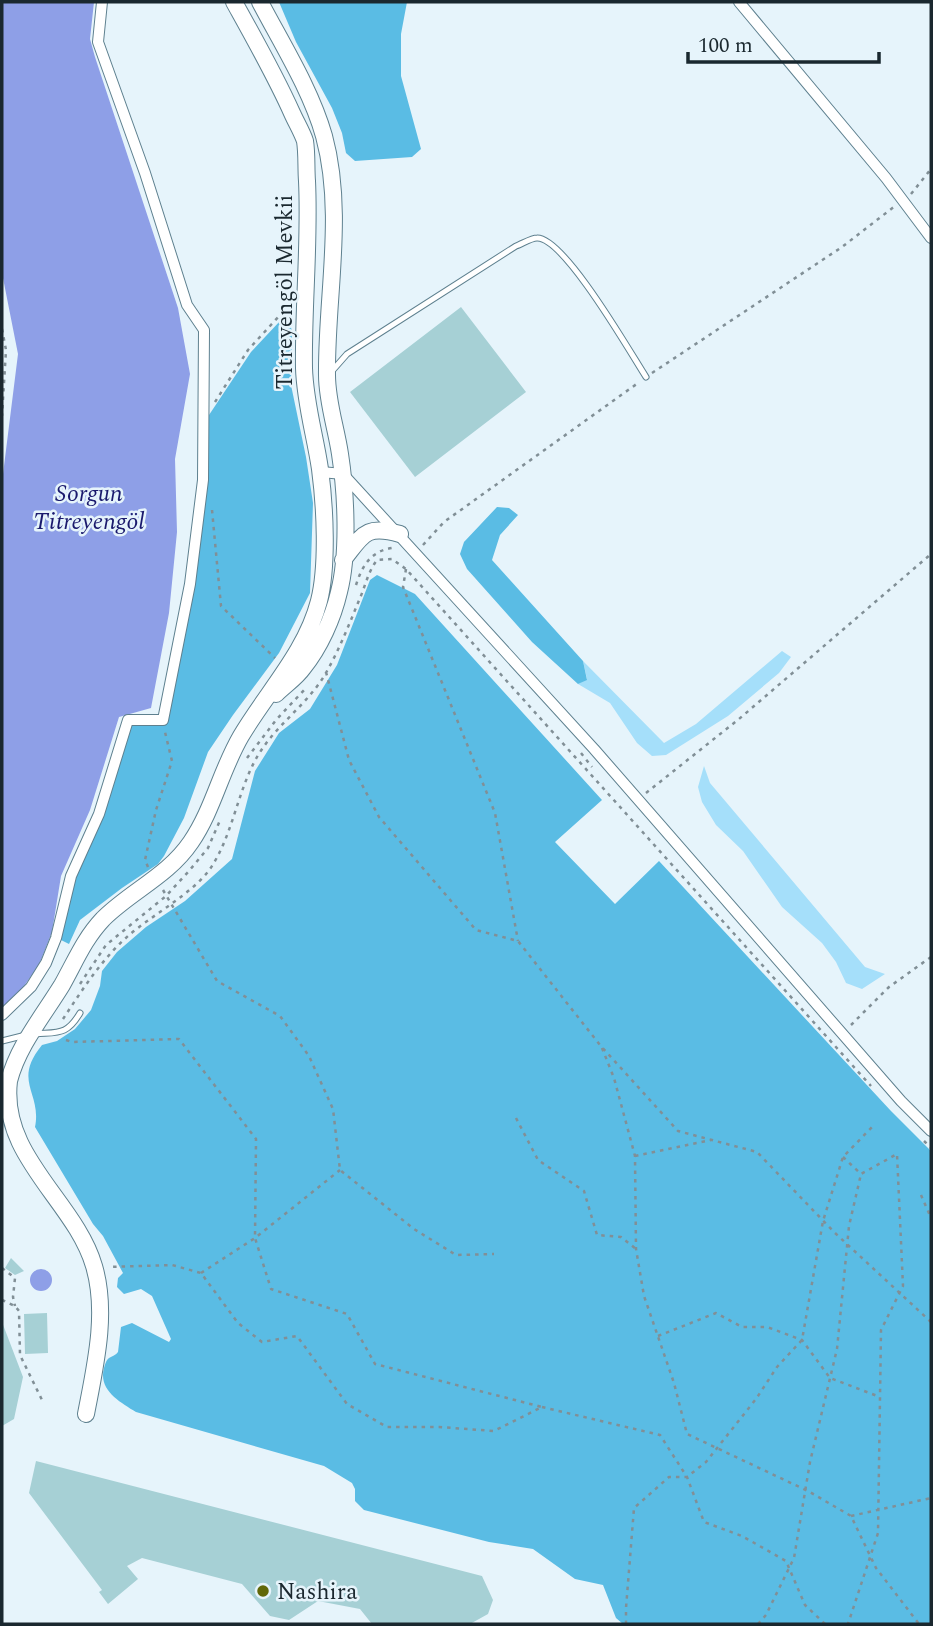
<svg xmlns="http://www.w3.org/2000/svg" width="933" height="1626" viewBox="0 0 933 1626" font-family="Spectral,serif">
	<rect width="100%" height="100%" fill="#e6f4fb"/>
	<path fill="#a5dffa" d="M782,651L791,657L779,673L728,716L666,755L652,756L637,743L610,703L578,684L587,679L583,661L664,743L696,724Z
		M704,766L710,783L865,967L885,974L862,989L846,983L836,962L822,943L782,907L743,851L716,825L702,802L698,787Z"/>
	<path fill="#5abce4" d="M279,2H407L401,34V76L421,149L412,157L355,161L346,153L342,133L332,108L296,42Z
		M286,320L290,324L292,331L291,385L306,457L313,503L310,593L279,653L233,715L208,752L184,818L164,856L158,864L122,888L80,920L69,944L59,939L74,875L131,725L166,724L207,418L251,352L280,321Z
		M497,507L509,508L518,515L500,535L492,560L583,661L587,680L578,684L532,642L467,569L460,554L464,542Z
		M377,575L415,594L602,800L555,842L615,904L659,861L891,1111L931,1151V1624H623L616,1618L603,1585L575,1579L533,1549L489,1542L364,1510L355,1501V1489L352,1483L324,1466L136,1412C120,1402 98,1390 104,1368C105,1365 106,1360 109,1358C112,1356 116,1355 118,1352L121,1327L132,1323L169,1342L171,1339L152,1296L141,1289L124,1294L117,1287L118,1278L123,1273L103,1236L93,1224L35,1127C42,1092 12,1082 42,1045L57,1041L75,1029L91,1010L100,986L102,971L117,952L146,927L185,901L232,859L255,771L279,733L310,709L337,665L370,580Z"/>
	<path fill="#8e9fe7" d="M2,2H94L90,39L95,57L178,308L190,374L175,459L177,532L169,613L151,708L119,717L90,810L61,876L52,932L39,965L17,996L2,1007V482L18,354L2,273Z
		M30 1280a11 11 0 1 1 22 0a11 11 0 1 1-22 0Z"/>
	<path fill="#a6d0d5" d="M461,307L526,392L415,477L350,392Z
		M11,1258L24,1271L15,1275L5,1268Z
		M47,1313L48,1353L25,1354L24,1314Z
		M2,1322L23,1377L14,1419L2,1426Z
		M36,1461L482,1576L493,1600L488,1614L470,1624H372L360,1609L318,1601L289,1620L270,1616L242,1584L142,1558L127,1566L138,1579L108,1604L99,1592L102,1590L29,1493Z"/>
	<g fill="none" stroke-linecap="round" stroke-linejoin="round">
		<defs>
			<path id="lane" d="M332,371L347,354L516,246C522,244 531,238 537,238C564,237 630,352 646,377
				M36,1034C59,1032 67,1035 80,1013
				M2,1041L26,1035"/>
			<path id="street" d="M739,2L886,178L931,238
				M321,472L343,474L594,749L901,1101L931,1131
				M2,1015L31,987L46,963L56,938L71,876L99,814L128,720H163L190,584L203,480L204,330L187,305L145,173L98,42L102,2"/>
			<path id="secondary" d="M260,2C282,44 311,90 324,136C345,213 326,297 327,375C327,402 336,427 340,454C346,493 349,553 339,592C333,618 320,647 303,668C296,678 285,685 276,694
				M343,560C363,535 365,524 400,534
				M86,1414C95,1367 108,1313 94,1266C75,1201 0,1157 9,1081C18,1046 43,1016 62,985C75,962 84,939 103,919C131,891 168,876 191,842C213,810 221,770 241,736C267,692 306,652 319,601C328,565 325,507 320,469C315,435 305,403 304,368C303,306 310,243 307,181C306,168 307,153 305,141C302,132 296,122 292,113C275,75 254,38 234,2"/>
		</defs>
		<use href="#lane" stroke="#5e808f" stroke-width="7"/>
		<use href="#street" stroke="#5e808f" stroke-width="12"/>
		<use href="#secondary" stroke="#5e808f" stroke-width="18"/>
		<path stroke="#818f96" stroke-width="2.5" stroke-dasharray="3.5 5" stroke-linecap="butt" d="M911,194L931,169
			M2,329L6,350L2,416
			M652,373L842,247L895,206
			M215,402L248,350L292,302
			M212,510L221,606L275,658
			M423,545L444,522L638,383
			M406,569L403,587L495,813L518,941
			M356,585C362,566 371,551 392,548
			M326,672L349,760L379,817L476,930L518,941L600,1045L678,1131L757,1152L835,1233L931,1322
			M581,753L592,767
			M247,758L276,720L306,688
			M646,793L739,719L931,554
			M148,867L145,860L156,810L172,761L165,732
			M163,890L217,981L280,1016L309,1056L333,1109L340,1170L414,1229L456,1255L494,1254
			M80,984L106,945L166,896L189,871L208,848L221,818
			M63,1019C82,990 102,959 128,936C152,915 192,894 210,869C233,835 237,792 257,757C276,724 309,704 327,671C340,648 350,622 360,598C366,584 368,572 377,560L392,559L406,569L871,1086
			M851,1025L889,987L931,957
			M66,1040L72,1042L179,1039L256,1139L255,1238L271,1289L347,1314L375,1364L542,1407L494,1431L439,1427H387L347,1404L297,1336L262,1342L238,1323L201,1273L172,1265L109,1267
			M602,1048L614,1078L635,1156L636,1249L644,1296L674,1383L687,1434L808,1491L851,1516L876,1568L919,1624
			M516,1118L538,1160L584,1191L597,1235L621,1237L636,1249
			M924,1141L931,1148
			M635,1156L711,1140
			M843,1157L861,1174L897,1154L903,1286L881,1330L878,1533L848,1624
			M921,1195L931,1218
			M2,1268L15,1278L13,1297L15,1306
			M201,1273L255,1238L340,1170
			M2,1300L15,1306L19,1311L20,1355L43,1402
			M658,1336L716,1313L742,1327H767L802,1340L830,1378L880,1397
			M542,1407L660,1435L687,1477L704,1522L742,1536L786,1561L805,1605L825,1624
			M851,1516L931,1498
			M626,1624V1608L634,1508L669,1477H687L706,1462L756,1399L777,1367L802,1340L823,1221L843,1157L872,1127
			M758,1624L766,1615L794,1558L810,1462L837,1349L849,1226L861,1174"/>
		<use href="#lane" stroke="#fff" stroke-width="5"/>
		<use href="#street" stroke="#fff" stroke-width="10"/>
		<use href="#secondary" stroke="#fff" stroke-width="16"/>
	</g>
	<circle fill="#616808" stroke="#e6f4fb" stroke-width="2.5" cx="263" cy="1591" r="7"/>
	<g text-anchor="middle" stroke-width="5" stroke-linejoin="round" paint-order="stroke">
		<g font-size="23" fill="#1a282f" stroke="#e6f4fb">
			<text transform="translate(284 292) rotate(-90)" y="8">Titreyengöl Mevkii</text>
		</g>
		<g font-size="23" fill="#1a282f" stroke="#e6f4fb" text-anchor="start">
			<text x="277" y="1599">Nashira</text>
		</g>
		<g font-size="24" font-style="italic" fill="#1a1a6d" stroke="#e6f4fb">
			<text x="89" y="501">Sorgun<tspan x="89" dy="28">Titreyengöl</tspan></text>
		</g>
	</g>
	<rect width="933" height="1626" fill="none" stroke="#1a282f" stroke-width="7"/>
	<path d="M688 52v10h191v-10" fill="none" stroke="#1a282f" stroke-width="3.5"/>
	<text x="698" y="52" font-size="21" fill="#1a282f" stroke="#e6f4fb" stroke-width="5" paint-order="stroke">100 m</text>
</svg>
